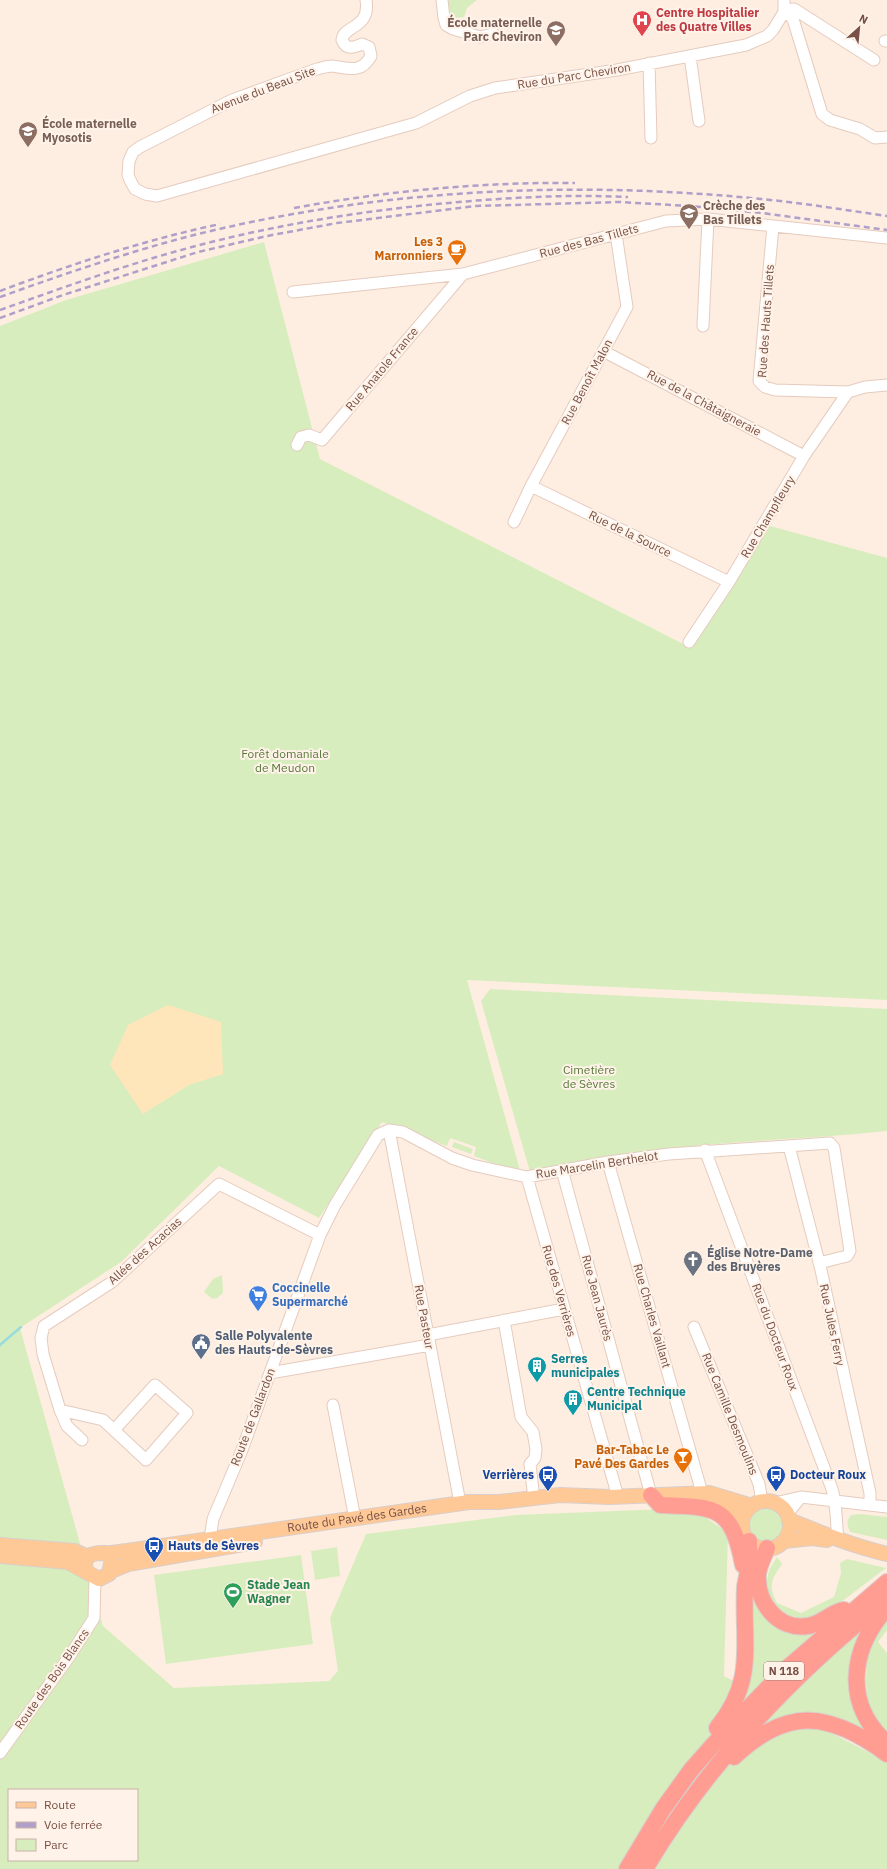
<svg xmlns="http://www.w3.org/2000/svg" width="887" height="1869" viewBox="0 0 887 1869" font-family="'IBM Plex Sans',sans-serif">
	<rect width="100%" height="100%" fill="#feeee1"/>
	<path fill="#d8edbe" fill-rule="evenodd" d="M445,0H477L467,8L464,17L447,19Z
		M264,242L320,459L691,648L770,526L887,558V1000L467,980L521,1174L474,1156L476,1147L450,1138L447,1146L382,1122L319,1218L219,1166L121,1262L20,1328L103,1626L174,1688L329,1681L338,1671L330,1618L366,1534L515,1515L692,1508L728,1533L724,1676L745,1687L752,1585L766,1617L821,1627L792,1653L868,1620L853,1659L877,1740L801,1717L887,1762V1869H0V326L66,300ZM9,1790H137V1860H9Z
		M490,989L887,1009V1131C814,1139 740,1140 667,1149C620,1154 575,1163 530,1172L481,1001Z
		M454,1142L473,1149L471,1154L452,1147Z
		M222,1275L223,1293L217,1298L212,1299L204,1292L213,1279Z
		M747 1525a19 19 0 1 1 38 0a19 19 0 1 1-38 0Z
		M860,1514L887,1517V1540L850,1532C847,1524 846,1521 851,1515Z
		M337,1547L340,1576L315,1580L311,1551Z
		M301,1555L313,1644L166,1664L154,1575Z
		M777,1557L782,1564C771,1581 768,1584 777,1603L801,1613L834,1597L841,1573L840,1563L847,1559L886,1568L820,1618L794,1619L780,1612L769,1598L766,1585L769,1570Z
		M887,1616V1630L878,1642L887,1653V1736L875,1719L867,1701L866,1682L867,1652Z"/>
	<path fill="#ffe5ba" d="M168,1005L221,1022L223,1074L189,1085L143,1114L110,1065L128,1025Z"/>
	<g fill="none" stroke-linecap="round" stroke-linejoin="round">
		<path stroke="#99dcdc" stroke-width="2.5" d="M0,1345L21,1327"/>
		<defs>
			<path id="minor" d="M366,0C371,29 343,25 342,40C346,50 353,48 362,44L369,47L371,56C361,74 349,68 332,66C327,66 322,68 317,69L232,100L140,147L133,152L129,161L128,175L131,182L135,189L145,194L157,196L416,123L470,96L495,88L617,70L746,45L767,36L773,30L784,12V0
				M442,0L444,18L446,25L453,29L480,37L494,34
				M785,10L793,19L822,114L830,120L860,129L875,138L887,137
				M785,10L794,9L874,60
				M885,41H887
				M690,56L699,121
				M649,63L651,138
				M773,226L759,381L765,387L775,390L848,392L865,387L887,385
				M293,292L463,274L666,221L708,219L887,238
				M703,326L708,219
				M603,351L804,456
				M297,445L301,437L309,435L322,440L463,274
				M531,486L729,582
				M514,522L531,486L627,307L616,234
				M689,642L729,582L804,456L848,392
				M389,1130L460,1503
				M789,1146L821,1270L870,1493V1505
				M705,1150L832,1489C837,1505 836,1523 838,1540
				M608,1162L702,1493
				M562,1170L651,1495
				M527,1177L618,1497
				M504,1320L521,1417L533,1432L536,1449L535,1458L530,1464L534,1499
				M694,1327L759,1484L762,1501
				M428,1335L564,1309
				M270,1373L430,1345
				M333,1405L355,1519
				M60,1410L67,1426L82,1440
				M114,1430L155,1385L187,1413L146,1460L103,1420L60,1410L43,1354L41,1338L44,1326L112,1282L219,1184L320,1235
				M775,1503L801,1497L887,1507
				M787,1514L801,1497
				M210,1539L213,1519L242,1450L320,1235L335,1205L378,1135L389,1130L403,1132L452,1158L472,1165L527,1177L608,1162L669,1154L830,1143L834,1148L850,1251L847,1256L819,1263
				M0,1753L69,1657L94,1618L95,1578"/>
			<g id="major">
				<path d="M709,1498L732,1512L742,1524"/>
				<circle cx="766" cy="1525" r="24"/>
				<path d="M789,1520C821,1533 853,1546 887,1554"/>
				<path d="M784,1541L812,1538L827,1540"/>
				<path d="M0,1545L75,1551L88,1557"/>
				<path d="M0,1556L68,1562L99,1579L109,1574L111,1563"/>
				<path id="s1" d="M86,1571C83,1555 91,1553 104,1553C112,1554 120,1551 127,1551L469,1502H499L560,1495L610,1497L709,1493L752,1506"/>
				<path d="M111,1571L128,1564L255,1542"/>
			</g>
			<path id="highway" d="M651,1495L660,1505C715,1507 732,1505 743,1565
				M767,1548C764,1557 759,1565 758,1574C756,1602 778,1631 808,1626C822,1624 833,1611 844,1610
				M887,1608C850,1649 843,1704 887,1743
				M717,1728C757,1679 742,1644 745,1587C746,1580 748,1573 749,1566C750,1558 749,1549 749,1541
				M734,1757C788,1706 830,1712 887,1754
				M627,1869L663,1809L691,1770L713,1745L786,1669L887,1582
				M645,1869C707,1764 792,1675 887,1599"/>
		</defs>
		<use href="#minor" stroke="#e5cbbe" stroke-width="13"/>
		<use href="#major" stroke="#d9cecb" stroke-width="16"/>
		<use href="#highway" stroke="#d9cecb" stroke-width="18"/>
		<use href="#minor" stroke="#fff" stroke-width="11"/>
		<use href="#major" stroke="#ffc997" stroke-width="14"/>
		<use href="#highway" stroke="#ff9d92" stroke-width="16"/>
		<path stroke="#af9fc9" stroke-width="2.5" stroke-dasharray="6 4" stroke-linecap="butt" d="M294,208C387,191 481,182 575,183
			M0,291C72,264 145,240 220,224
			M0,297C64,274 128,252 194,235C380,189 571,180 761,199C803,203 845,210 887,216
			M0,310C65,287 130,263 196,246C275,225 356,212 437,204C500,198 564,194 628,197
			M0,318L63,295L198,252L267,236L337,223L476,206L619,202L690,206L762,213L887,230"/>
	</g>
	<defs>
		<symbol id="hospital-pin" viewBox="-11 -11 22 30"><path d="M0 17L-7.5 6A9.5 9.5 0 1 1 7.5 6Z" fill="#e0444e" stroke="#fff3e9"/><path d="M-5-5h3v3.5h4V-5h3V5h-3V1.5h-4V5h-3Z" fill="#fff"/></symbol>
		<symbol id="school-pin" viewBox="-11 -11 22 30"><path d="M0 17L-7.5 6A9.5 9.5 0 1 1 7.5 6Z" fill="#8d6e63" stroke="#fff3e9"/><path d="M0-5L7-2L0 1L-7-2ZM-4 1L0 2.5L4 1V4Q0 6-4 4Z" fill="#fff"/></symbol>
		<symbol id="cafe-pin" viewBox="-11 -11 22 30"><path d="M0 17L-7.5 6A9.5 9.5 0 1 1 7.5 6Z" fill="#e8710a" stroke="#fff3e9"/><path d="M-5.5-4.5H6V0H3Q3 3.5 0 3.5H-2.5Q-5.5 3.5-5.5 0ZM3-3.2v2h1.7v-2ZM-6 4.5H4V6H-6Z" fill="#fff"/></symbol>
		<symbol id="church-pin" viewBox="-11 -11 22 30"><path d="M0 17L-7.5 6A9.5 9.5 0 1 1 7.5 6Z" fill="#6b7280" stroke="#fff3e9"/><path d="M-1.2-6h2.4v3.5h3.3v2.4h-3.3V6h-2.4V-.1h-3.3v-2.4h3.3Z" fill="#fff"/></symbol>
		<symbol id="supermarket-pin" viewBox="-11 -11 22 30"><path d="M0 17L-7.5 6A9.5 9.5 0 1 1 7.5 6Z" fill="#3f7fe0" stroke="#fff3e9"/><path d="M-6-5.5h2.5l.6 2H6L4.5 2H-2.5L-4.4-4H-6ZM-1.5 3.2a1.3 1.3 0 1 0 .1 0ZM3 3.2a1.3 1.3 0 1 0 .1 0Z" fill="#fff"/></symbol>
		<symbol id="civic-pin" viewBox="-11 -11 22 30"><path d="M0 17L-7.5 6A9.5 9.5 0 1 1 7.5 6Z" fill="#5c6f8a" stroke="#fff3e9"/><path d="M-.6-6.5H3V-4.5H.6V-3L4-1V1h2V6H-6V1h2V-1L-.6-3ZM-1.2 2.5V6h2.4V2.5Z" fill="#fff"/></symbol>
		<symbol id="building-pin" viewBox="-11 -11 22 30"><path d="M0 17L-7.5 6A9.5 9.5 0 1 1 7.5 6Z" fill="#0f9aa8" stroke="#fff3e9"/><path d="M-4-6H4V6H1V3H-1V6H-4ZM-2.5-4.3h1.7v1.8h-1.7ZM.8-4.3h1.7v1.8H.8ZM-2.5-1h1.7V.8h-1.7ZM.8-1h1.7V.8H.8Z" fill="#fff"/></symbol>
		<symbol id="bar-pin" viewBox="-11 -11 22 30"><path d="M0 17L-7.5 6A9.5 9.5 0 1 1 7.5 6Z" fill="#e8710a" stroke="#fff3e9"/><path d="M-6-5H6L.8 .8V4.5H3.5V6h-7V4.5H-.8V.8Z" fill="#fff"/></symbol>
		<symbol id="bus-pin" viewBox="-11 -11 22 30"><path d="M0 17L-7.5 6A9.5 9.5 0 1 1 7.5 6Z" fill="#1a4fb4" stroke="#fff3e9"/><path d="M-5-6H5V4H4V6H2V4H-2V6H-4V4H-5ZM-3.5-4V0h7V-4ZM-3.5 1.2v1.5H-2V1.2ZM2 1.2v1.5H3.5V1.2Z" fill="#fff"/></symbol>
		<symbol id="stadium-pin" viewBox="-11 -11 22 30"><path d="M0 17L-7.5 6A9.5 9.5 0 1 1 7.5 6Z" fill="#2e9e5b" stroke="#fff3e9"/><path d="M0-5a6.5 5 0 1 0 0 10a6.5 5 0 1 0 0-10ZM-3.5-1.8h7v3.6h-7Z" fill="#fff"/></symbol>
	</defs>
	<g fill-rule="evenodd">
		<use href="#hospital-pin" x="631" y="9" width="22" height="30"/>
		<use href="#school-pin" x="545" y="19" width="22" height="30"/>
		<use href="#school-pin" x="17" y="120" width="22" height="30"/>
		<use href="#school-pin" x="678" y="202" width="22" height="30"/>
		<use href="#cafe-pin" x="446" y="238" width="22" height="30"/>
		<use href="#church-pin" x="682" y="1249" width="22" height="30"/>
		<use href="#supermarket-pin" x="247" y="1284" width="22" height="30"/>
		<use href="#civic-pin" x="190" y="1332" width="22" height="30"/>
		<use href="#building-pin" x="526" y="1355" width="22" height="30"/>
		<use href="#building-pin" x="562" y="1388" width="22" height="30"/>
		<use href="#bar-pin" x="672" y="1446" width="22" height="30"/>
		<use href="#bus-pin" x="537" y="1464" width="22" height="30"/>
		<use href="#bus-pin" x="765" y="1464" width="22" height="30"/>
		<use href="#bus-pin" x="143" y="1535" width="22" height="30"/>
		<use href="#stadium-pin" x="222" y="1581" width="22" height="30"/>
	</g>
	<g text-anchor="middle" stroke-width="4" stroke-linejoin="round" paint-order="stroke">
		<rect fill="#fff3e9" stroke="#a08176" stroke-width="1" x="764" y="1662" width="40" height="18" rx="3"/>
		<g font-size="11" font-weight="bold" fill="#785045">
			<text x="784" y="1675">N 118</text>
		</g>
		<g font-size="12" font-weight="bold" fill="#be3a42" stroke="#fff3e9" text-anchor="start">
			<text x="656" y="17">Centre Hospitalier<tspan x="656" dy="14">des Quatre Villes</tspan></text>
		</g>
		<g font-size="12" font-weight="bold" fill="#785e54" stroke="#fff3e9" text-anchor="start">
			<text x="542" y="27" text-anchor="end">École maternelle<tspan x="542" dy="14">Parc Cheviron</tspan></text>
			<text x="42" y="128">École maternelle<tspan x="42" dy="14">Myosotis</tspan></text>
			<text x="703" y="210">Crèche des<tspan x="703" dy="14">Bas Tillets</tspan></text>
		</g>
		<g font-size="12" fill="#785045" stroke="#fff3e9">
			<text transform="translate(574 76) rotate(-9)" y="4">Rue du Parc Cheviron</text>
			<text transform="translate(263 90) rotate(-21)" y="4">Avenue du Beau Site</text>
			<text transform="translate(589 241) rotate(-15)" y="4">Rue des Bas Tillets</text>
			<text transform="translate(766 321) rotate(-86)" y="4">Rue des Hauts Tillets</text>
			<text transform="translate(382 369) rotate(-50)" y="4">Rue Anatole France</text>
			<text transform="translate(587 382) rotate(-62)" y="4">Rue Benoît Malon</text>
			<text transform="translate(704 403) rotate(28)" y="4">Rue de la Châtaigneraie</text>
			<text transform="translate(768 517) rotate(-59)" y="4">Rue Champfleury</text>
			<text transform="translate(630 534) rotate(26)" y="4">Rue de la Source</text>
			<text transform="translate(597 1165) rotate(-9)" y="4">Rue Marcelin Berthelot</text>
			<text transform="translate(145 1251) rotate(-42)" y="4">Allée des Acacias</text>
			<text transform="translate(559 1291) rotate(74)" y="4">Rue des Verrières</text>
			<text transform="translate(597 1298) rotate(75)" y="4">Rue Jean Jaurès</text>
			<text transform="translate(652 1316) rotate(74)" y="4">Rue Charles Vaillant</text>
			<text transform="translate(424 1317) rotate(80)" y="4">Rue Pasteur</text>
			<text transform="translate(832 1325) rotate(78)" y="4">Rue Jules Ferry</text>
			<text transform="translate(775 1337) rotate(70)" y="4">Rue du Docteur Roux</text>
			<text transform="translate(730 1414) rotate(68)" y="4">Rue Camille Desmoulins</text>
			<text transform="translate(253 1417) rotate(-69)" y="4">Route de Gallardon</text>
			<text dy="4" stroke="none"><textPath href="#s1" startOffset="287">Route du Pavé des Gardes</textPath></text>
			<text transform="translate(52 1679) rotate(-55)" y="4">Route des Bois Blancs</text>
		</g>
		<g font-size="12" font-weight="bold" fill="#c56008" stroke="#fff3e9" text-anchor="end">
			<text x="443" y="246">Les 3<tspan x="443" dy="14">Marronniers</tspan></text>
			<text x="669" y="1454">Bar-Tabac Le<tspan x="669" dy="14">Pavé Des Gardes</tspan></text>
		</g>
		<g font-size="12" fill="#56793a" stroke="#fff3e9">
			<text x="285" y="758">Forêt domaniale<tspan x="285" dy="14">de Meudon</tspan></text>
			<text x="589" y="1074">Cimetière<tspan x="589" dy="14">de Sèvres</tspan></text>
		</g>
		<g font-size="12" font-weight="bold" fill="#5b616d" stroke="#fff3e9" text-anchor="start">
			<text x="707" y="1257">Église Notre-Dame<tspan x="707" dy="14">des Bruyères</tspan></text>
		</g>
		<g font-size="12" font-weight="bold" fill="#366cbe" stroke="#fff3e9" text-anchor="start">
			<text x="272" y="1292">Coccinelle<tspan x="272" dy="14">Supermarché</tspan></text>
		</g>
		<g font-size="12" font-weight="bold" fill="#4e5e75" stroke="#fff3e9" text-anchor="start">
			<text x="215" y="1340">Salle Polyvalente<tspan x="215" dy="14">des Hauts-de-Sèvres</tspan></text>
		</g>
		<g font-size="12" font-weight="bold" fill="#0d838f" stroke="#fff3e9" text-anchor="start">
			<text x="551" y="1363">Serres<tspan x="551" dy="14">municipales</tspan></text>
			<text x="587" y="1396">Centre Technique<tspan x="587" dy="14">Municipal</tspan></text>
		</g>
		<g font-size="12" font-weight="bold" fill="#164399" stroke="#fff3e9" text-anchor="start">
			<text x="534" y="1479" text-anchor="end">Verrières</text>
			<text x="790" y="1479">Docteur Roux</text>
			<text x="168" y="1550">Hauts de Sèvres</text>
		</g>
		<g font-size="12" font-weight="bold" fill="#27864d" stroke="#fff3e9" text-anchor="start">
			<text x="247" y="1589">Stade Jean<tspan x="247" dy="14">Wagner</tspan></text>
		</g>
	</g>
	<rect x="8" y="1789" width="130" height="72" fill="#fff3e9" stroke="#c9b2a7"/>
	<rect x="16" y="1802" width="20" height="6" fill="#ffc997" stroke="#c9b2a7"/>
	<text x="44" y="1809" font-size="12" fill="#785045">Route</text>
	<rect x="16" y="1822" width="20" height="6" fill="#af9fc9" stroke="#c9b2a7"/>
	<text x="44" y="1829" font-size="12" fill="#785045">Voie ferrée</text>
	<rect x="16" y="1839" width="20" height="12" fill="#d8edbe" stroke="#c9b2a7"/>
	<text x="44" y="1849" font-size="12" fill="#785045">Parc</text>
	<g transform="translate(859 28) rotate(27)" stroke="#fff3e9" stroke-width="3" paint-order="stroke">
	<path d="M0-3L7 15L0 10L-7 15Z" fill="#785045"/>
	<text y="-6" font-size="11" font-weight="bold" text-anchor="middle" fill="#785045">N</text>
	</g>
</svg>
